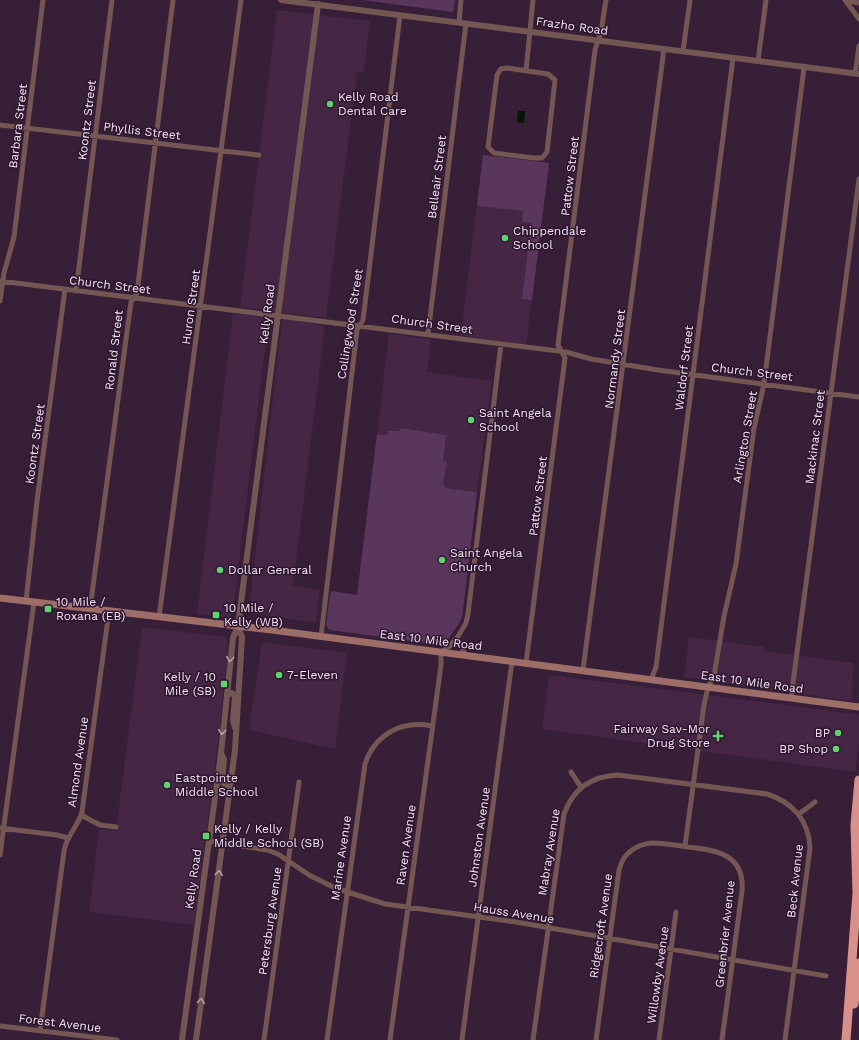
<svg xmlns="http://www.w3.org/2000/svg" width="859" height="1040" viewBox="0 0 859 1040" font-family="'Work Sans',sans-serif">
	<rect width="100%" height="100%" fill="#381f38"/>
	<path fill="#452745" d="M277,10L370,21L364,73L357,72L326,318L240,307Z
		M483,155L549,163L526,345L461,335Z
		M233,314L269,317L233,611L229,618L197,614Z
		M285,319L325,326L293,586L320,590L316,623L250,613L252,582L282,320Z
		M389,334L431,339L427,372L492,381L477,492L446,488L443,484L447,462L443,461L401,429L400,431L387,435L377,434Z
		M142,627L227,637L228,647L218,742L194,925L89,912L99,829L116,831Z
		M689,637L764,647V651L853,663L852,701L684,677Z
		M262,642L347,653L335,749L249,730Z
		M549,675L856,714L859,716V741L855,772L542,729Z"/>
	<path fill="#5b365c" d="M362,0H455L453,12Z
		M483,155L549,163L532,300L522,299L531,223L522,222L523,211L477,206Z
		M401,428L446,435L443,461L447,462L443,484L446,488L477,492L462,618C458,627 450,634 447,643L441,645L330,630L326,626L330,594L332,591L357,595L377,434L387,435L388,431H400Z"/>
	<path fill="#001803" d="M518,111H525L524,123L517,122Z"/>
	<g fill="none" stroke-linecap="round" stroke-linejoin="round">
		<path stroke="#745652" stroke-width="5" d="M845,0L859,19
			M845,0L859,3
			M459,22L461,0
			M683,51L690,0
			M758,61L766,0
			M507,68L548,74L555,80L547,152L542,158H534L494,153L488,147L497,75L501,69Z
			M526,71L533,0
			M855,74L859,46
			M0,125L259,155
			M0,281L566,352L591,359L658,370L859,397
			M76,291L112,0
			M0,301L4,273L14,237L43,0
			M428,334L466,23
			M26,601L37,501L65,289
			M90,609L131,302L137,293L173,0
			M159,617L241,0
			M321,637L357,330L363,320L400,15
			M457,638L466,623L468,614L501,344
			M526,663L565,358L558,345L595,50L601,32L606,0
			M583,670L664,49
			M651,680L656,667L733,58
			M791,698L859,179
			M571,772L581,787
			M799,814L815,802
			M81,815L100,825L116,827
			M0,828L57,835L68,838
			M209,841L267,850L278,854L309,875L335,888L385,904L516,922L826,976
			M685,846L704,705L708,687L714,676L724,616L736,564L754,428L764,384L804,68
			M0,855L34,602
			M0,1026L117,1040
			M40,1031L64,851C66,837 78,826 82,812L109,611
			M264,1040L299,782
			M327,1040L365,764C375,734 402,720 432,726
			M390,1040L441,665V652L450,646L457,638L466,656
			M462,1040L512,661
			M533,1040L564,814C573,789 592,776 618,775L767,794C792,802 809,820 810,848L785,1040
			M596,1040L619,870C623,854 635,845 651,843C663,843 676,845 688,847C716,850 745,854 742,891L722,1040
			M659,1040L676,912"/>
		<path stroke="#745652" stroke-width="6" d="M281,0L859,74
			M227,694L232,693L235,696L233,720L235,728
			M221,753L224,759L222,782L226,785L231,780
			M182,1040L221,753L233,638L238,626L318,4
			M196,1040L235,750L242,637L238,626"/>
		<path stroke="#9d6d68" stroke-width="7" d="M0,598L272,630L859,707"/>
		<path stroke="#d99088" stroke-width="9" d="M854,1004L859,963
			M846,1040L857,893L855,825L859,780"/>
	</g>
	<defs><path id="oneway-chevron" d="M-2-3.5L2.5 0L-2 3.5" fill="none" stroke-width="1.6" stroke-linecap="round" stroke-linejoin="round"/></defs>
	<g stroke="#b49ea4">
		<use href="#oneway-chevron" transform="translate(230 659) rotate(97)"/>
		<use href="#oneway-chevron" transform="translate(222 732) rotate(96)"/>
		<use href="#oneway-chevron" transform="translate(219 873) rotate(-82)"/>
		<use href="#oneway-chevron" transform="translate(201 1001) rotate(-82)"/>
	</g>
	<g fill="#5cd56d" stroke="#2e162e" stroke-width="1.5">
		<circle cx="330" cy="104" r="4"/>
		<circle cx="505" cy="238" r="4"/>
		<circle cx="471" cy="420" r="4"/>
		<circle cx="442" cy="560" r="4"/>
		<circle cx="220" cy="570" r="4"/>
		<rect x="44" y="605" width="8" height="8" rx="2"/>
		<rect x="212" y="611" width="8" height="8" rx="2"/>
		<circle cx="279" cy="675" r="4"/>
		<rect x="220" y="680" width="8" height="8" rx="2"/>
		<circle cx="838" cy="733" r="4"/>
		<path d="M716 730h4v4h4v4h-4v4h-4v-4h-4v-4h4z"/>
		<circle cx="836" cy="749" r="4"/>
		<circle cx="167" cy="785" r="4"/>
		<rect x="202" y="832" width="8" height="8" rx="2"/>
	</g>
	<g text-anchor="middle" stroke-width="3" stroke-linejoin="round" paint-order="stroke">
		<g font-size="12" fill="#f5e5f5" stroke="#2e162e">
			<text transform="translate(572 26) rotate(8)" y="4">Frazho Road</text>
			<text transform="translate(87 120) rotate(-83)" y="4">Koontz Street</text>
			<text transform="translate(18 126) rotate(-83)" y="4">Barbara Street</text>
			<text transform="translate(142 131) rotate(7)" y="4">Phyllis Street</text>
			<text transform="translate(570 176) rotate(-83)" y="4">Pattow Street</text>
			<text transform="translate(437 177) rotate(-83)" y="4">Belleair Street</text>
			<text transform="translate(110 285) rotate(7)" y="4">Church Street</text>
			<text transform="translate(191 307) rotate(-82)" y="4">Huron Street</text>
			<text transform="translate(267 314) rotate(-83)" y="4">Kelly Road</text>
			<text transform="translate(350 324) rotate(-81)" y="4">Collingwood Street</text>
			<text transform="translate(432 324) rotate(8)" y="4">Church Street</text>
			<text transform="translate(114 350) rotate(-83)" y="4">Ronald Street</text>
			<text transform="translate(615 359) rotate(-83)" y="4">Normandy Street</text>
			<text transform="translate(684 368) rotate(-83)" y="4">Waldorf Street</text>
			<text transform="translate(752 372) rotate(7)" y="4">Church Street</text>
			<text transform="translate(745 437) rotate(-80)" y="4">Arlington Street</text>
			<text transform="translate(815 437) rotate(-83)" y="4">Mackinac Street</text>
			<text transform="translate(35 444) rotate(-82)" y="4">Koontz Street</text>
			<text transform="translate(538 496) rotate(-83)" y="4">Pattow Street</text>
			<text transform="translate(431 640) rotate(7)" y="4">East 10 Mile Road</text>
			<text transform="translate(752 682) rotate(8)" y="4">East 10 Mile Road</text>
			<text transform="translate(78 762) rotate(-82)" y="4">Almond Avenue</text>
			<text transform="translate(479 837) rotate(-82)" y="4">Johnston Avenue</text>
			<text transform="translate(406 845) rotate(-82)" y="4">Raven Avenue</text>
			<text transform="translate(549 852) rotate(-81)" y="4">Mabray Avenue</text>
			<text transform="translate(341 858) rotate(-82)" y="4">Marine Avenue</text>
			<text transform="translate(193 879) rotate(-82)" y="4">Kelly Road</text>
			<text transform="translate(795 881) rotate(-84)" y="4">Beck Avenue</text>
			<text transform="translate(514 913) rotate(9)" y="4">Hauss Avenue</text>
			<text transform="translate(270 921) rotate(-82)" y="4">Petersburg Avenue</text>
			<text transform="translate(601 926) rotate(-82)" y="4">Ridgecroft Avenue</text>
			<text transform="translate(725 934) rotate(-84)" y="4">Greenbrier Avenue</text>
			<text transform="translate(658 975) rotate(-82)" y="4">Willowby Avenue</text>
			<text transform="translate(60 1023) rotate(7)" y="4">Forest Avenue</text>
		</g>
		<g font-size="12" fill="#f5e5f5" stroke="#2e162e" text-anchor="start">
			<text x="338" y="101">Kelly Road<tspan x="338" dy="14">Dental Care</tspan></text>
			<text x="513" y="235">Chippendale<tspan x="513" dy="14">School</tspan></text>
			<text x="479" y="417">Saint Angela<tspan x="479" dy="14">School</tspan></text>
			<text x="450" y="557">Saint Angela<tspan x="450" dy="14">Church</tspan></text>
			<text x="228" y="574">Dollar General</text>
			<text x="56" y="606">10 Mile /<tspan x="56" dy="14">Roxana (EB)</tspan></text>
			<text x="224" y="612">10 Mile /<tspan x="224" dy="14">Kelly (WB)</tspan></text>
			<text x="287" y="679">7-Eleven</text>
			<text x="216" y="681" text-anchor="end">Kelly / 10<tspan x="216" dy="14">Mile (SB)</tspan></text>
			<text x="710" y="733" text-anchor="end">Fairway Sav-Mor<tspan x="710" dy="14">Drug Store</tspan></text>
			<text x="830" y="737" text-anchor="end">BP</text>
			<text x="828" y="753" text-anchor="end">BP Shop</text>
			<text x="175" y="782">Eastpointe<tspan x="175" dy="14">Middle School</tspan></text>
			<text x="214" y="833">Kelly / Kelly<tspan x="214" dy="14">Middle School (SB)</tspan></text>
		</g>
	</g>
</svg>
